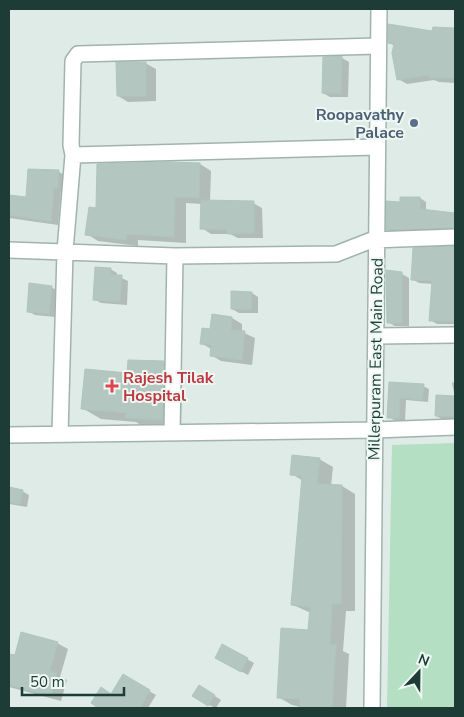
<svg xmlns="http://www.w3.org/2000/svg" width="464" height="717" viewBox="0 0 464 717" font-family="'Nunito Sans',sans-serif">
	<rect width="100%" height="100%" fill="#deebe6"/>
	<path fill="#b4dfc2" d="M455,443V708H387L392,445Z"/>
	<path fill="#0003" d="M434,28L455,29V83L439,82L434,80L407,84L398,79L395,46L389,43L434,32Z
		M342,58L349,62L348,97H330L323,93Z
		M145,63L156,69V101L128,102L118,96Z
		M200,164L211,171L210,202L253,203L262,208L263,238H238L230,234H211L202,228V204L186,203V243L138,240V246L98,241L87,234L97,209Z
		M59,172L66,176L65,192L61,191L58,225L9,218V196L27,199Z
		M420,198L426,202V211L455,214V231L394,233L387,229L401,203Z
		M455,247V324H437L430,320L433,284L419,283L412,279L414,249Z
		M110,269L117,273V276L128,281L127,305L101,303L94,299Z
		M402,274L409,278V326H395L388,322Z
		M51,287L58,291L56,317L35,315L28,311Z
		M252,293L258,297V313H239L232,309Z
		M213,315L232,318L242,324V332L255,338L252,365L221,361L211,355V349L201,343L212,331Z
		M163,363L182,373L181,430L145,428L136,422L101,419L82,408L128,375Z
		M455,382V422L446,421L436,416L455,397L452,383Z
		M390,384L423,386L429,389L428,402L406,400L405,421L394,420L388,417Z
		M319,459L333,467L331,486H342L355,494V611H346L343,651L349,654L346,708H305L292,705L278,697L309,631L311,613L293,605L303,481L292,474Z
		M9,489L22,491L29,495L27,507L9,504Z
		M57,643L68,649L60,677L67,680L61,701L9,687V655L16,657Z
		M223,646L254,663L248,675L216,658Z
		M123,676L156,695L148,708H101L92,703L112,695Z
		M207,691L221,700L216,708L209,705Z"/>
	<path fill="#b3c6bf" stroke="#b0c5be" d="M388,24L432,31L433,27L455,28V78H429V75L397,80L392,53L394,44L388,43Z
		M342,56L341,94L322,93L323,57Z
		M116,62H146V96H117Z
		M167,162L200,163L199,198L175,197L174,237L127,234L126,240L85,235L89,207L96,208L97,164Z
		M28,169L59,170L58,188H54L51,222L9,215V195L26,197Z
		M400,197H420V209L455,213V228L386,230V201L400,202Z
		M201,200L254,201V233L227,234V230L200,229Z
		M455,246V321H429L432,281L411,280L413,248Z
		M95,267L111,268L110,275H122L120,302L93,300Z
		M386,270L402,272V323H387Z
		M29,283L52,286L49,314L27,312Z
		M231,291L252,292L251,310L231,309Z
		M212,314L232,317L231,330L245,331L242,360L210,356L211,345L200,344L202,328L210,329Z
		M128,360L164,361L163,420L125,418L126,413L81,409L85,369L127,373Z
		M389,382L424,384L422,400L400,398L399,418H387Z
		M436,395L455,396V416H435Z
		M292,455L320,458L317,484L342,485L341,604H332L330,645H336L332,708L299,707L300,699L277,698L281,628L308,630L310,607L291,605L302,476L290,475Z
		M9,487L23,490L20,504L9,502Z
		M21,632L58,642L50,671L57,673L51,696L9,685V654L15,655Z
		M222,644L248,658L241,672L215,658Z
		M123,674L150,690L140,708H98L91,703L101,687L111,694Z
		M199,685L215,695L208,706L192,696Z"/>
	<g fill="none" stroke-linecap="round" stroke-linejoin="round">
		<defs>
			<path id="minor" d="M73,155L377,147
				M9,250L175,256L336,254L372,240L455,237
				M376,336L455,335
				M172,433L175,256
				M60,434L65,251L73,155L71,145L73,61L78,54L378,46
				M9,435L375,430L455,427
				M372,708L379,9"/>
		</defs>
		<use href="#minor" stroke="#a1b3ae" stroke-width="18"/>
		<use href="#minor" stroke="#fff" stroke-width="15"/>
	</g>
	<circle fill="#5c6f8a" stroke="#eef8f3" stroke-width="2" cx="414" cy="123" r="5"/>
	<path fill="#e0444e" stroke="#eef8f3" stroke-width="2" d="M109.5 378.5h5v5h5v5h-5v5h-5v-5h-5v-5h5z"/>
	<g text-anchor="middle" stroke-width="4" stroke-linejoin="round" paint-order="stroke">
		<g font-size="16" font-weight="bold" fill="#4e5e75" stroke="#eef8f3" text-anchor="end">
			<text x="404" y="120">Roopavathy<tspan x="404" dy="18">Palace</tspan></text>
		</g>
		<g font-size="16" fill="#1e3c36" stroke="#eef8f3">
			<text transform="translate(375 359) rotate(-89)" y="6">Millerpuram East Main Road</text>
		</g>
		<g font-size="16" font-weight="bold" fill="#be3a42" stroke="#eef8f3" text-anchor="start">
			<text x="123" y="383">Rajesh Tilak<tspan x="123" dy="18">Hospital</tspan></text>
		</g>
	</g>
	<rect width="464" height="717" fill="none" stroke="#1e3c36" stroke-width="20"/>
	<g transform="translate(419 672) rotate(22)" stroke="#eef8f3" stroke-width="4" paint-order="stroke">
	<path d="M0-4L9 19L0 12L-9 19Z" fill="#1e3c36"/>
	<text y="-8" font-size="14" font-weight="bold" text-anchor="middle" fill="#1e3c36">N</text>
	</g>
	<path d="M22 687v8h102v-8" fill="none" stroke="#1e3c36" stroke-width="2.5"/>
	<text x="30" y="687" font-size="15" fill="#1e3c36" stroke="#eef8f3" stroke-width="4" paint-order="stroke">50 m</text>
</svg>
